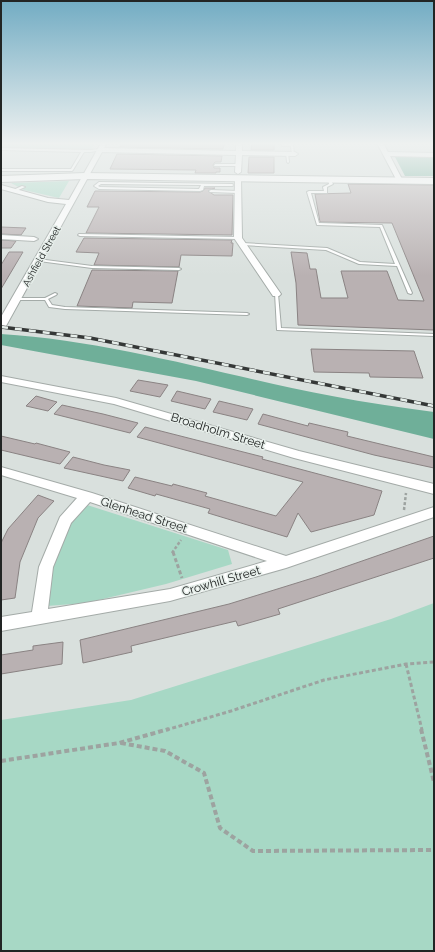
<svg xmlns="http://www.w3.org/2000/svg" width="435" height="952" viewBox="0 0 435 952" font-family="Raleway,sans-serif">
	<rect width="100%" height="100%" fill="#d9e0dd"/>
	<path fill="#a7d8c5" d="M1,143H95L91,150L1,149Z
		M69,181L59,198L24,190L11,183Z
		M84,504L228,550L232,564L166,584L86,603L47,606L49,569L66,529Z
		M434,603V951H1V720L131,700L391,619Z"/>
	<path fill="#6faf99" d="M395,157H434V176H405Z
		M1,334C113,341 222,375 332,396C366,403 400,407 434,412V439L196,381L1,345Z"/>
	<path fill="#b9b1b2" stroke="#8a8383" d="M122,143H204L224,145L223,149L120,147Z
		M252,143H274V150H251Z
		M117,154L222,156L221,162H215L213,165L214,168H220V172H216V173H195L196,170L110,169Z
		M249,157H274V173H248Z
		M348,184L434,185V330L298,325L296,283L291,252L307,253L310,269H316L321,298H348L341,271H387L398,300L424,301L392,223L320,222L315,194L351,193Z
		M205,188H215L208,191L214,195H233L232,235L86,233L99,207H87L95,191L200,192L203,191Z
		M1,227L26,228L21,235L1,234Z
		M84,238L232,240L231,243H233L232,256L181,255L179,267L94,265L99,253L76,252Z
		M1,240L16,241L11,248H1Z
		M9,252H23L1,289V265Z
		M92,270L178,271L172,303L133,302L132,308L77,306Z
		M311,349L414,351L423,378L370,377L369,373L314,372Z
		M138,380L168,385L160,397L130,391Z
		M177,391L211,399L205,409L171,401Z
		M36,396L57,402L48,411L26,406Z
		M219,401L253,409L247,420L213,412Z
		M62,405L103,414L138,423L130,433L54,414Z
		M263,414L308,426L309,423L348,432L347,436L434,457V468L374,455L258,424Z
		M145,427L263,457L262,459L382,491L374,515L311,532L298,513L287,537L208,513L210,509L156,494L155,496L128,488L135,477L172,486L173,484L207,493L205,496L276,516L303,482L137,437Z
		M1,436L35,444L36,443L70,452L60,464L1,450Z
		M73,457L104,465L130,470L123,481L64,468Z
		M38,495L54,501L38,518L20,562L15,598L1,600V543L8,529Z
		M434,536V558L278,609L280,614L238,626L236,621L131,646L132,652L83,663L80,640L229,604L316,577Z
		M63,642L62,664L1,674V655L33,650V646Z"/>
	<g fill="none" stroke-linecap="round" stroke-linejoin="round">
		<defs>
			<path id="service" d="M281,144H293L294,155L292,154L291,146H282Z
				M1,148L91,150L99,149L100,150L91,152H84L73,170L72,171H1V169H71L81,152L1,150Z
				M287,152L288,153L289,162L288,163L287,162L286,153Z
				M215,164H238L239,165L238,166H214Z
				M328,179H330L333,184L327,187V193H311L319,223L382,225L412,293L411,294L408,293L397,266L359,264L326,250L242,245L241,244L243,243L327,248L360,262L395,264L380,227L317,225L307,192L309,191H324L323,187L329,184Z
				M99,182L232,184L234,185L232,186H204L203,190L200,191L99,189L94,186ZM101,184L201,185L199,189L100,187L98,186Z
				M22,186L25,187L14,192L11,191Z
				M211,190L238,191L240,192L238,193L210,192L209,191Z
				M79,234L238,237L240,238L238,239L80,236L78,235Z
				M38,259L92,266L179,268L181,269L179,270L92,268L39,261H38Z
				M55,293L57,294L56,295L48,299L52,305L65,307L247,313L249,314L247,315L65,309L49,307L45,300H17L15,299L17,298H45Z
				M275,293L278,294L281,328L434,334V336L277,330Z"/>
			<path id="minor" d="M101,143H107L104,148L236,151V143H242V151L295,152L298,154L295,156L242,155L241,172L238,174L235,172L236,155L102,152L6,326L1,329V317L66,204L48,202L1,189V185L48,198L69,200Z
				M377,143H383L388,152L434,153V157L390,156L403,181L400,183L397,181Z
				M238,176L241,178L242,238L281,294L279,296H273L234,238L235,178Z
				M1,235L34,237L38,239L34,241L1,239Z
				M1,376L116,398L299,451L434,484V494L294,458L114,404L1,382Z
				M1,467L92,493L286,556L434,507V517L286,568L170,601L1,631V617L32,612L39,567L60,517L77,498L1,475ZM90,502L267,561L170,589L48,609L53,567L71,523Z"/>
			<path id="secondary" d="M85,173L434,178V184L85,179L1,182V176Z"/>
		</defs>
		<use href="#service" stroke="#a4aba8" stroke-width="2"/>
		<use href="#minor" stroke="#a4aba8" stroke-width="2"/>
		<use href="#secondary" stroke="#a4aba8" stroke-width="2"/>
		<path stroke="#9da3a0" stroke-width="2.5" stroke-dasharray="3 2" stroke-linecap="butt" d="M404,510L406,493
			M172,553L181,540"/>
		<path stroke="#9da3a0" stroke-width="3" stroke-dasharray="4 2.5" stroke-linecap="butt" d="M173,552L182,578
			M406,664L422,730
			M166,730L231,711L324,680L406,664L434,662"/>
		<path stroke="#9da3a0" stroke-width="4" stroke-dasharray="5 3" stroke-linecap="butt" d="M421,729L434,782
			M121,743L165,751L204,773L220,828L253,851L434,850
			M1,761L119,743L169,729"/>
		<use href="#service" fill="#fff" fill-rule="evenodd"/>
		<use href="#minor" fill="#fff" fill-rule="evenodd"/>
		<use href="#secondary" fill="#fff" fill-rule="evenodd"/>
		<defs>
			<path id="rail" d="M1,327L90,338L434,406"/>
		</defs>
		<use href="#rail" stroke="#353837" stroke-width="3.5"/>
		<use href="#rail" stroke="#e6eeea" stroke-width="2.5" stroke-dasharray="7" stroke-linecap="butt"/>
	</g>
	<linearGradient id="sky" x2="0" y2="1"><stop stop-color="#72acc3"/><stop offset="0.52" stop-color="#eef1f0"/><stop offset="1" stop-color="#eef1f0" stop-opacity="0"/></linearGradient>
	<rect width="435" height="276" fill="url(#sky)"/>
	<g text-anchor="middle" stroke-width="3" stroke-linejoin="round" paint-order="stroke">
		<g font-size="10" fill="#222524" stroke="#e6eeea">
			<text transform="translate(41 256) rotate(-61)" y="4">Ashfield Street</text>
		</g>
		<g font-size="12" fill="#222524" stroke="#e6eeea">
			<text transform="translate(218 431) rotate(17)" y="4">Broadholm Street</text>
			<text transform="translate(144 515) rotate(18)" y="4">Glenhead Street</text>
			<text transform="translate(221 581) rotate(-16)" y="4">Crowhill Street</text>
		</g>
	</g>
	<rect width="435" height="952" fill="none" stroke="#222524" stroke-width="4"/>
</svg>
